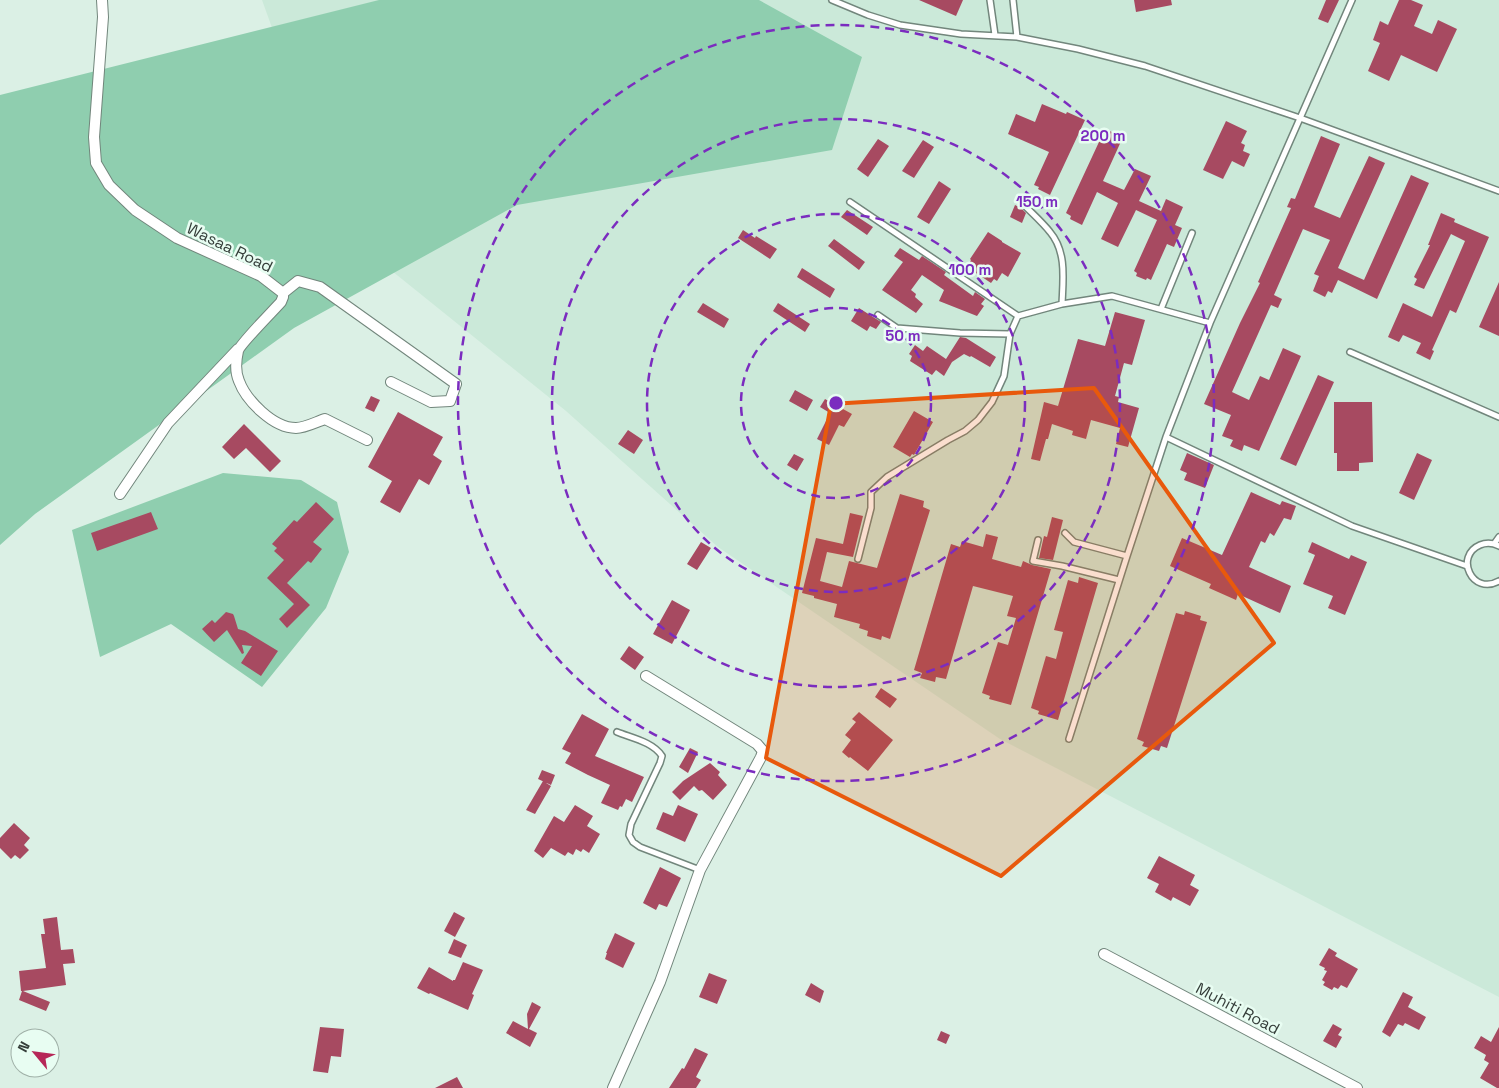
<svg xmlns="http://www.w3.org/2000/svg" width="1499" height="1088" viewBox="0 0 1499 1088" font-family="'Space Grotesk',sans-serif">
	<rect width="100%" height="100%" fill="#dbf0e5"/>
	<path fill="#cbe9d9" d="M262,0H1499V997L1000,739L718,547L566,411L336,226L293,86Z"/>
	<path fill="#8fceaf" d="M379,0H759L862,57L832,150L517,205L294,328L35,514L0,545V95Z
		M223,473L301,480L337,502L349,552L326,608L262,687L171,624L100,657L72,530Z"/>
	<path fill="#a74a61" d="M919,0H963L956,16Z
		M1134,0H1171L1172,5L1136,12Z
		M1326,0H1339L1328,23L1318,19Z
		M1399,0H1411L1423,5L1414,26L1432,34L1438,20L1457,29L1437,72L1401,55L1389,81L1368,71L1380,43L1373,40L1380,21L1388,25Z
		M1042,104L1066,114L1067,112L1085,120L1050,195L1038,189L1039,187L1034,185L1049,152L1008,134L1016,114L1035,122Z
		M1226,121L1247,131L1241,143L1245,145L1243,151L1250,154L1244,167L1232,161L1223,179L1203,170Z
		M1105,129L1123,137L1103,181L1124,190L1135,169L1151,176L1139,201L1161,211L1166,199L1183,207L1175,225L1182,228L1174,247L1167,244L1151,280L1147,278L1146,280L1136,276L1137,273L1134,271L1157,220L1136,210L1118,247L1101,239L1118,203L1097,192L1082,225L1070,219L1071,216L1066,213Z
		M1321,136L1340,144L1314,207L1340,218L1369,156L1385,163L1338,268L1355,276L1364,280L1411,175L1429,183L1377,299L1338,280L1332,293L1328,291L1325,297L1313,291L1319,276L1314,274L1330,240L1303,229L1274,295L1282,299L1278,308L1271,305L1232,392L1249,400L1260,376L1269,380L1283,348L1301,356L1259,451L1244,445L1242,451L1230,446L1233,440L1222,436L1231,415L1204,404L1240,323L1260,283L1258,282L1291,208L1287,207L1291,198L1295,199Z
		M878,139L889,146L868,177L857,169Z
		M923,140L934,147L914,178L902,171Z
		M939,181L951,189L929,224L917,217Z
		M1015,205L1021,208L1026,213L1022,223L1010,217Z
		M847,210L873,227L867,235L841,217Z
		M1441,213L1455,219L1454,222L1489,237L1456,313L1450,310L1432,350L1434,351L1430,360L1416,353L1421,343L1403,335L1399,342L1388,337L1403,303L1432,317L1465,241L1451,234L1424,289L1414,285L1417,279L1414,277L1430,245H1428Z
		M743,230L755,238L756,236L777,249L770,259L738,238Z
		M988,232L1002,241V242L1021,253L1008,277L1002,273L997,281L994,279L991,283L967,267L971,260L970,259Z
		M834,239L865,262L859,270L828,246Z
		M900,248L919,260L922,256L946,272L944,275L973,296L975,292L985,299L981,304L984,306L977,316L939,301L944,290L922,275L911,290L916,294L915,297L923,304L916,313L882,290L903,262L894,256Z
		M802,268L835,289L830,298L797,277Z
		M1499,282V336L1479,327Z
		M703,303L729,319L724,328L697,312Z
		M778,303L810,324L805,332L773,311Z
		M859,308L881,322L876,329L870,326L867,331L851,321Z
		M1115,312L1145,320L1132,365L1124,363L1115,396L1119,397L1118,402L1139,408L1128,447L1116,444L1120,428L1091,420L1086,439L1072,435L1073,431L1052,424L1048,439H1046L1040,461L1031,459L1044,402L1058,406L1078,339L1105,346Z
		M960,337L966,338L996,357L990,367L971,356L970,357L964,354L952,362L944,376L936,370L932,375L910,361L912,356L909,354L915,345L923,351L927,346L946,359Z
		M1318,375L1334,382L1296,466L1280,459Z
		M795,390L813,400L807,411L789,401Z
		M371,396L380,400L374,412L365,408Z
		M825,399L852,414L844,427L839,425L829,445L817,439L830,413L820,407Z
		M1334,402H1372L1373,462L1359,463V471H1337V453H1334Z
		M914,411L933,422L914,455L912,454L910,457L893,447Z
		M398,412L443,437L433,455L442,461L429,485L419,479L400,513L380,502L392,481L368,467Z
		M244,424L281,461L270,472L246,448L234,459L222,447Z
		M628,430L643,440L634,454L618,444Z
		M1187,453L1214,465L1205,488L1184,480L1187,473L1180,470Z
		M1417,453L1432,460L1414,500L1399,493Z
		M794,454L804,459L797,471L787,465Z
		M1251,492L1280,505L1282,501L1296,506L1291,520L1284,518L1274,536L1270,533L1265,543L1261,541L1249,567L1291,586L1280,613L1238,594L1236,600L1209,588L1211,584L1170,566L1182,538L1222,555Z
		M900,494L924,501L923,507L930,510L890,639L882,636L881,640L867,636L868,631L859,628L860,624L834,617L837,604L814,598V596L802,593L816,538L843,544L850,513L863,516L853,557L827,552L820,581L842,587L849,561L877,568Z
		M316,502L334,519L313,542L322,549L311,563L308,561L287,583L310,605L287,628L279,619L294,604L267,578L284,560L274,551L277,548L272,544L294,520L297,522Z
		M151,512L158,529L97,551L91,533Z
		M1052,517L1063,520L1053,560L1039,558L1044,536L1047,537Z
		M986,534L998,537L992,559L1021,567L1023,561L1032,565L1051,569L1011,705L989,699L990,696L982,693L998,642L1008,645L1016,618L1007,616L1013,596L973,586L946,679L936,677L935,682L920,678L922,673L914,670L951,544L960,547L962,541L983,547Z
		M701,542L711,548L697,570L687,564Z
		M1312,542L1349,559L1351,555L1367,562L1345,615L1328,608L1333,596L1303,584L1315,555L1308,552Z
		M1079,577L1098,583L1058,720L1038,714L1039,711L1031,708L1046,656L1056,659L1063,632L1054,630L1068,580L1078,583Z
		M672,600L690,610L672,644L653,634Z
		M1185,611L1201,616L1200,620L1207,622L1167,748L1161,746L1159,751L1142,746L1144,742L1137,739L1176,613L1184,615Z
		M226,612L233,614L234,616L238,629L245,631L278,651L261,676L241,663L252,646L242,645L244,653L242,654L227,630L214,642L202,629L212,620L215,623Z
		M629,646L644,657L635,670L620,659Z
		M881,688L897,699L890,708L875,697Z
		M859,712L893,740L868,771L850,757L849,758L842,752L851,740L845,735L856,722L852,719Z
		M582,714L609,729L595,756L644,777L632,802L626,799L622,807L620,806L618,810L601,803L610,785L588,775L565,763L571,753L562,749Z
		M690,748L698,752L688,773L679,767Z
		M710,763L720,772L718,775L727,785L713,800L702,790L699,791L694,786L680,800L672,792L683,781Z
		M542,770L555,775L551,785L538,779Z
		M543,781L551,786L535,814L526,810Z
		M575,805L593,816L587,826L600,834L589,853L583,849L581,852L576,849L573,855L568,852L565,856L551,848L543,858L534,851L554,816L564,822Z
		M678,805L698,814L685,842L656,829L663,812L673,816Z
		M14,823L30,838L24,845L29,850L20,859L15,855L11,859L0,848V838Z
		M1159,856L1195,875L1190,885L1199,890L1190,906L1173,897L1171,901L1155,892L1159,884L1147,878Z
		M660,867L681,878L667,907L659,904L656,910L643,903Z
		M454,912L465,918L455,937L444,931Z
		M57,917L61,950L73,949L75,963L63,964L66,985L23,991L50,1002L46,1011L19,1000L22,991H21L19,971L46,968L41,934H45L43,919Z
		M615,933L635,943L623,968L605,959L607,953H606Z
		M454,939L467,945L461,958L448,953Z
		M1329,948L1337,953L1335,956L1358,969L1347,988L1341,985L1338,989L1334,987L1332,990L1323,985L1325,982L1322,980L1327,971L1324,970L1325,968L1319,965Z
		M463,962L483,970L472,994L474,995L468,1010L430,993L429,994L417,988L429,967L453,981V980H455Z
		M709,973L727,980L717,1004L699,997Z
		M811,983L824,991L820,1003L805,995Z
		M1403,992L1413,997L1408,1007L1426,1017L1419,1030L1405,1023L1403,1026L1398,1024L1390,1037L1382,1032Z
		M532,1002L541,1007L529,1029L537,1033L530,1047L506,1033L513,1021L528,1029L527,1014Z
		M1333,1024L1342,1029L1338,1035L1342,1037L1336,1048L1323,1041Z
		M320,1027L344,1029L341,1057L331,1056L328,1073L313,1071Z
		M1499,1027V1088H1497L1480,1078L1489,1063L1484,1060L1486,1055L1474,1048L1481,1036L1491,1042Z
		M941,1031L950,1035L946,1044L937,1040Z
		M695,1048L708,1054L696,1077L701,1080L696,1088H669L682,1068L684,1069Z
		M457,1077L463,1088H435Z"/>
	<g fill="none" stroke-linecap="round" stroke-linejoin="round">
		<defs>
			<path id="service" d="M832,0L868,15L900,25L961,34L1017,37L1078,49L1145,66L1300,118L1499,191
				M990,0L995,35
				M1013,0L1017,37
				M850,202L1018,316L1062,304L1112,296L1210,323
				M1025,206C1034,215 1043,223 1050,232C1067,252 1063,280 1062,304
				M1161,309L1192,233
				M878,315L897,328L960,333L1010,334
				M1350,352L1499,417
				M1166,437L1352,526L1467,566
				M1065,533L1074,542L1127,556
				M1038,540L1033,561L1062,566L1119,580
				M1494,544L1499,537
				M1499,546C1493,543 1487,542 1480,545C1454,556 1472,596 1499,581
				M858,559L871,508V492L887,477L948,440L965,431L978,420L992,402L1004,376L1010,334L1018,316
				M617,732C632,738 653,742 662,756L660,763L631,824L629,835L633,842L640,847L700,870
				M1069,739L1127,556L1166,437L1210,323L1352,0"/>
			<path id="minor" d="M102,0L103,17L94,137L96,163L109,185L135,210L177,238L261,276L283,293V297L281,302C274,310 240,344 238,351C236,360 235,372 239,381C246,400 273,428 296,428C305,428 316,422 325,419L367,440
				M283,293L298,281L320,287L456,384L450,401L431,402L391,382
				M120,494L168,423L238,349
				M1104,954L1357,1088
				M613,1088L660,982L700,870L761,757L763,751L757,744L646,676"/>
		</defs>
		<use href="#service" stroke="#72867c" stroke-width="8"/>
		<use href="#minor" stroke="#72867c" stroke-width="12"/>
		<use href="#service" stroke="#fff" stroke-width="5"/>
		<use href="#minor" stroke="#fff" stroke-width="10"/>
	</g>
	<path fill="#e8590c" fill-opacity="0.2" stroke="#e8590c" stroke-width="4" stroke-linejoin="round" d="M1094,388L1274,643L1001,876L766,758L831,404Z"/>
	<g fill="none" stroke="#7b2cbf" stroke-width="2.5" stroke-dasharray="9 6">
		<circle cx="836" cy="403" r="95"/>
		<circle cx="836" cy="403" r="189"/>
		<circle cx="836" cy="403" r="284"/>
		<circle cx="836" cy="403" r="378"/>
	</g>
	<g text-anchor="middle" stroke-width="5" stroke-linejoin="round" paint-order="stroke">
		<g font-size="16" fill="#353e3a" stroke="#e8fdf2">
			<text transform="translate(230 247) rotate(26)" y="6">Wasaa Road</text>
			<text transform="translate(1238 1008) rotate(28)" y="6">Muhiti Road</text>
		</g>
	</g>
	<circle cx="836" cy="403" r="8" fill="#7b2cbf" stroke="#e8fdf2" stroke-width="2.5"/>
	<g font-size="15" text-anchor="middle" font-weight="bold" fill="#7b2cbf" stroke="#e8fdf2" stroke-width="5" stroke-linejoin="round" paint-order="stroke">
		<text x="1103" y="141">200 m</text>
		<text x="1037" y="207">150 m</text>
		<text x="970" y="275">100 m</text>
		<text x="903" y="341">50 m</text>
	</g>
	<g transform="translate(35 1053) rotate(299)"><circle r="24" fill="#e8fdf2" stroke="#a0b1a8"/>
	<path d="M0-4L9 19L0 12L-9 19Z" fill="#b62757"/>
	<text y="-8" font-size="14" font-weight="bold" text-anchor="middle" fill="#353e3a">N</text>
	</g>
</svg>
